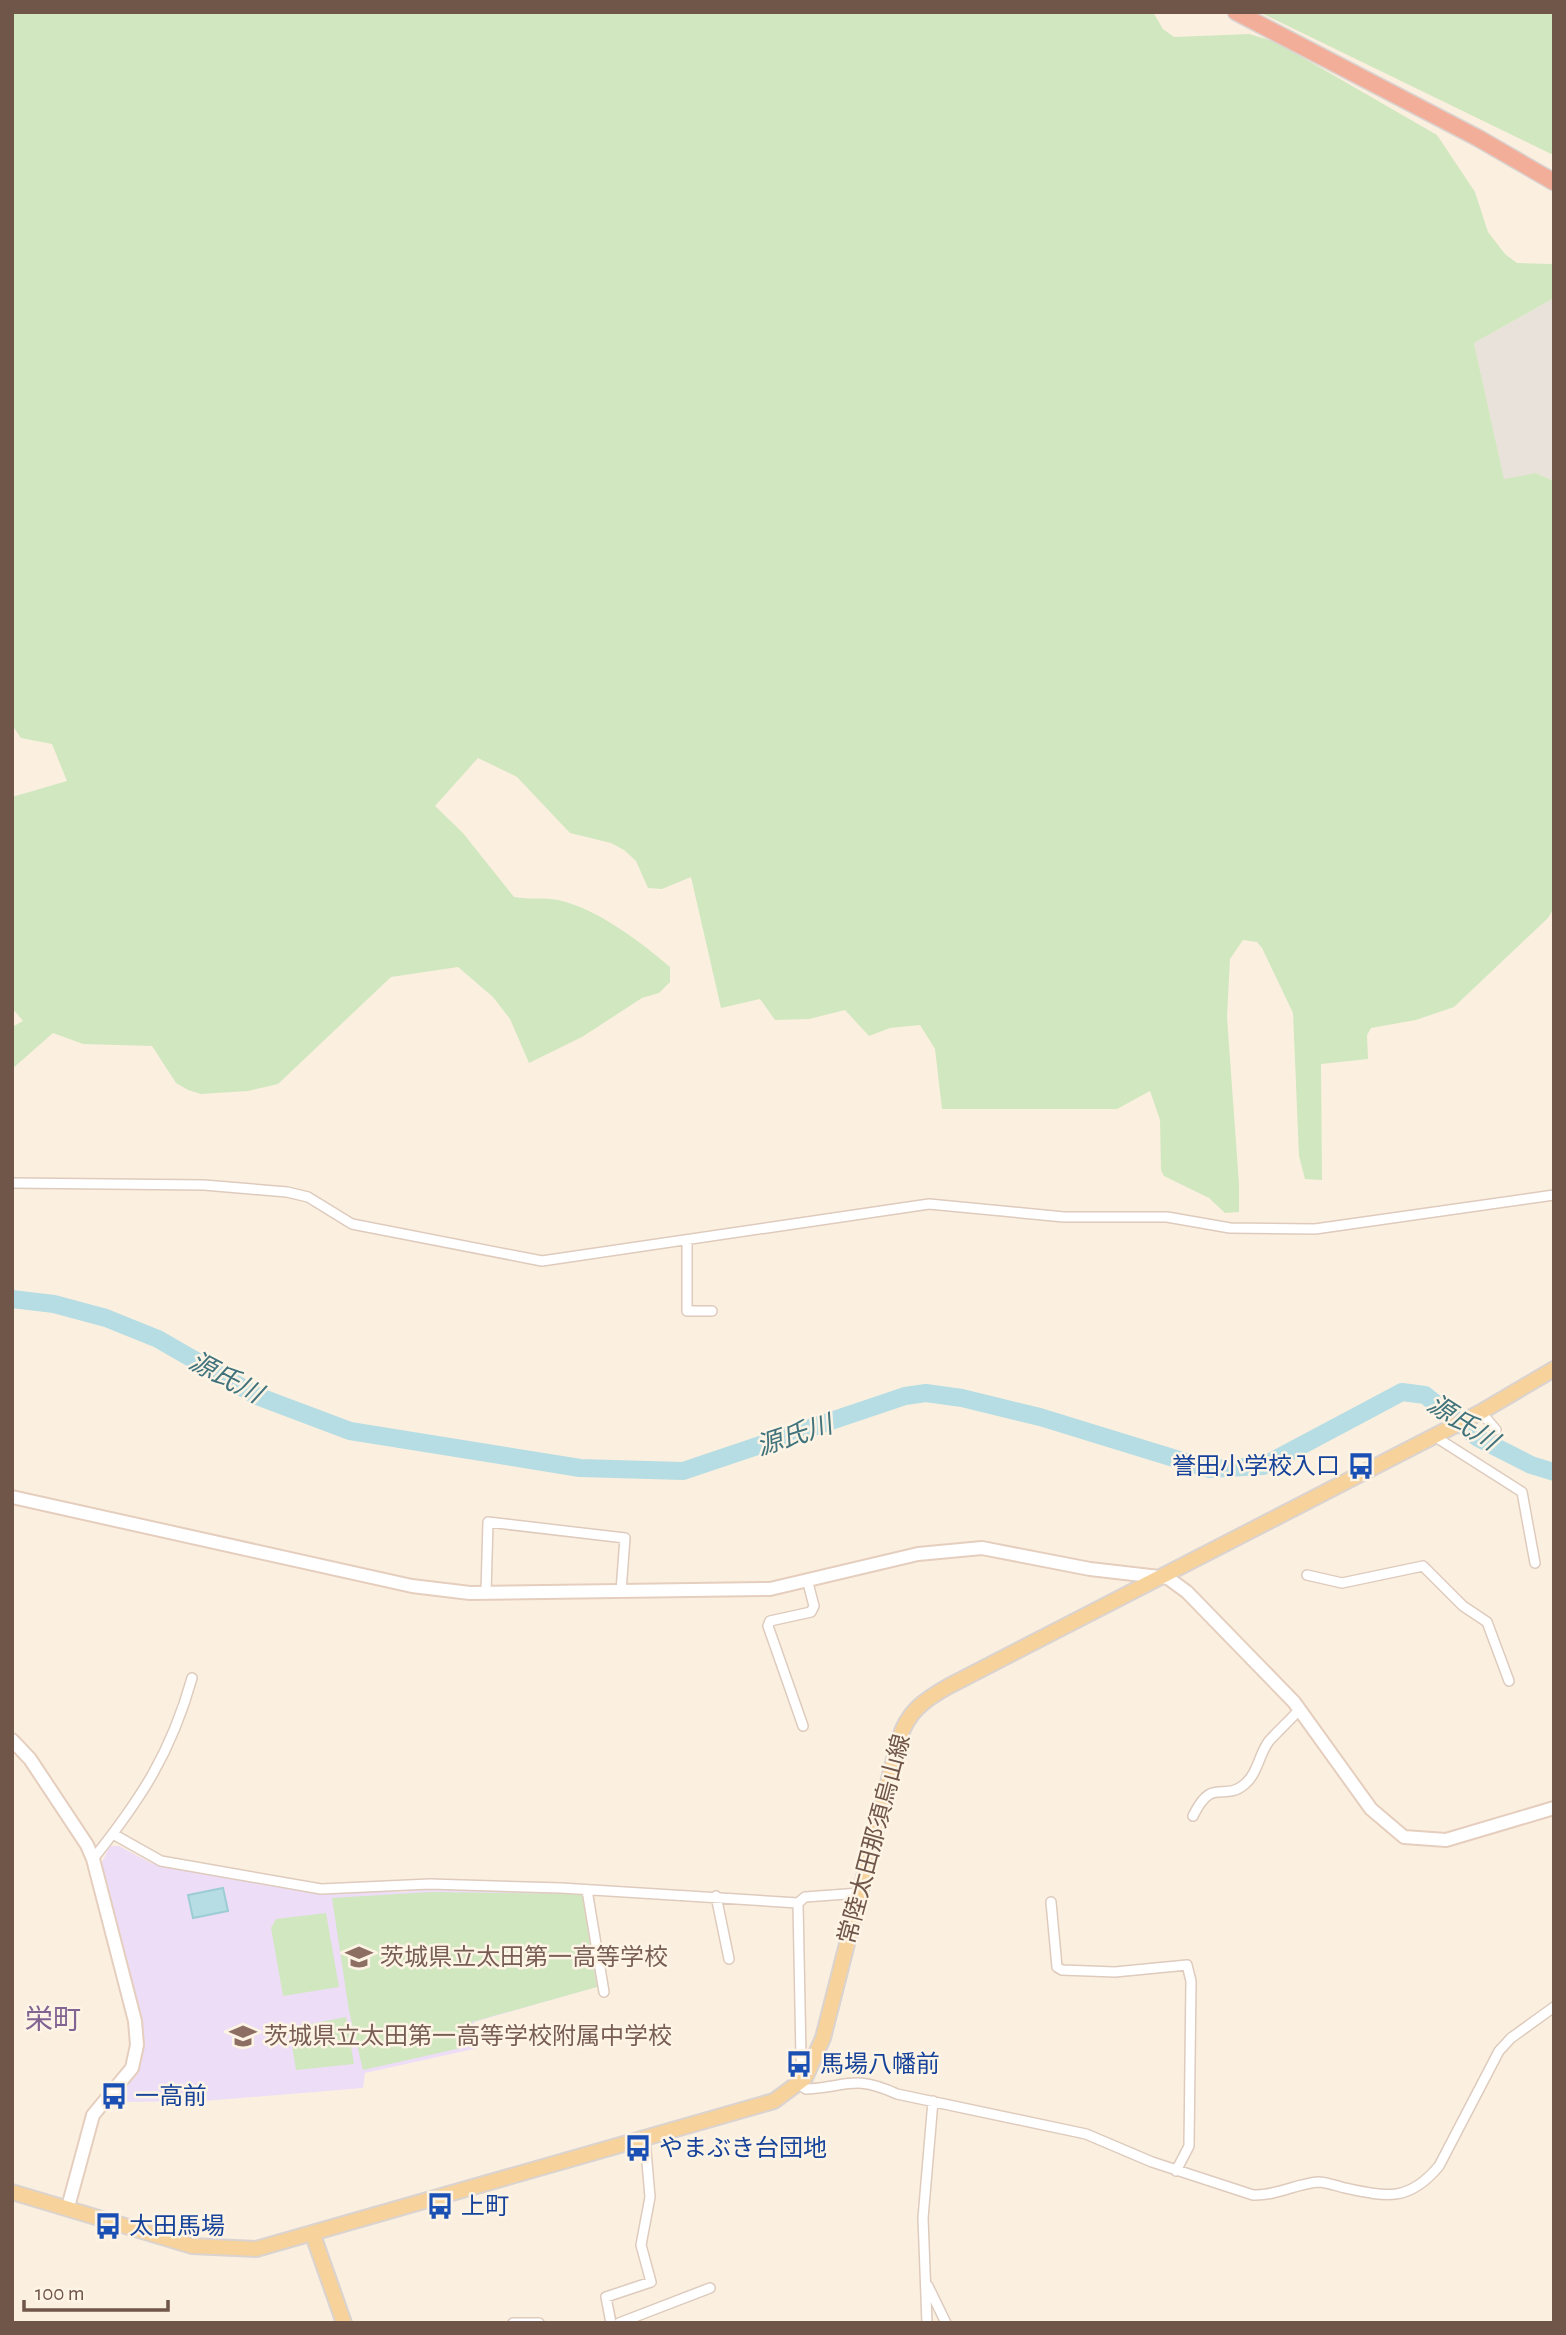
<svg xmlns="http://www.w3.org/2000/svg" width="1566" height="2335" viewBox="0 0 1566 2335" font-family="'Alegreya Sans','Noto Sans JP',sans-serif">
	<rect width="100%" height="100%" fill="#fbf0e0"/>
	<path fill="#e9e2db" d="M1554,298V481L1536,473L1504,480L1474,343Z"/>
	<path fill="#edddf7" d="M110,1846H119L151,1863L303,1891L403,1892L429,1889L584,1892L600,1986L474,2022L478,2048L365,2073L363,2088L204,2101L116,2102V2094L138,2069L142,2049L100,1866Z"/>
	<path fill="#d1e7c0" d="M12,12H1153L1163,29L1174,37L1249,34L1276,42L1437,135L1475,192L1488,232L1505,254L1517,263L1554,264V298L1474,343L1504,479L1536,473L1554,481V908L1548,918L1454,1007L1416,1020L1371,1028L1367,1035L1368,1059L1321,1064L1322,1180L1305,1179L1299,1156L1293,1013L1262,948L1257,942L1243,940L1230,959L1227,1017L1239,1184V1212L1225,1213L1209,1198L1164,1176L1161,1170L1160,1120L1150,1091L1117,1109H942L935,1049L920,1025L890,1028L869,1036L845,1010L809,1019L775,1020L760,999L721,1008L691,877L662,889L648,888L636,861L624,850L611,843L570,833L517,777L478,758L435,806L463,833L514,897C529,900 544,897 558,900C596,908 641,942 670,967V982L659,993L642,998L582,1037L529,1063L510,1019L493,997L458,967L391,977L278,1084L248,1091L201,1094L188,1090L176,1083L152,1046L83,1044L53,1033L12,1069V1027L23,1021L12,1008V797L67,781L52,744L21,738L12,725Z
		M1259,12H1554V155L1547,152Z
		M431,1892L582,1894L597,1987L472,2022L474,2045L363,2070L349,2011L332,1898Z
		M326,1913L339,1987L283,1996L271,1928L276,1919Z
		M346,2017L354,2064L296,2070L289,2028Z"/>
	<path fill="#b6dde3" stroke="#9dcdd4" stroke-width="2" d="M223,1888L228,1911L193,1918L188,1895Z"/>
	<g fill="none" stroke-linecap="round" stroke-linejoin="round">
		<path stroke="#b6dde3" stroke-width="18" d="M12,1299L54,1304L106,1318L158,1339L257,1396L350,1431L580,1468L683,1471L905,1396L926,1393L962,1398L1040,1417L1209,1469L1263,1466L1402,1392L1425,1395L1478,1438L1531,1465L1554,1472"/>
		<defs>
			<path id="street" d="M12,1183L204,1185L287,1192L308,1197L352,1224L542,1261L929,1204L1064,1217H1167L1230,1228L1315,1229L1554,1195
				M687,1241V1311H712
				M1481,1412L1496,1430
				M1434,1436L1522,1492L1535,1563
				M1307,1575L1342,1583L1423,1566L1463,1606L1487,1622L1509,1681
				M486,1593L488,1522L625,1538L621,1591
				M803,1726L768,1626L770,1621L811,1612L814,1606L808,1583
				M1193,1816C1213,1775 1223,1803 1245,1784C1258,1773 1259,1754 1269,1741C1279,1730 1290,1720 1300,1709
				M113,1834L161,1861L321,1889L430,1884L561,1888L798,1903
				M93,1859C141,1799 171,1753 192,1678
				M587,1890L604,1992
				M716,1896L729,1959
				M1051,1902L1057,1967L1062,1970L1115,1972L1187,1965L1191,1981L1189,2146L1176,2171
				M805,2077L801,2058L798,1903L805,1897L860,1893
				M800,2085L806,2089C848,2087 853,2074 897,2094L1086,2134L1152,2162L1253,2195C1276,2196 1295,2184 1318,2182C1326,2182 1337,2186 1345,2188C1387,2197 1409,2202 1439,2166L1499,2051L1511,2038L1554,2007
				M928,2286L946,2323
				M513,2323H539
				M611,2323L606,2297L651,2282L641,2245L650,2197L645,2139
				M619,2323L710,2288
				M927,2323L923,2218L933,2101"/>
			<path id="secondary" d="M12,1497L412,1586L470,1593L770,1589L918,1554L982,1548L1090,1569L1168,1578L1187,1592L1294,1702L1371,1809L1404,1837L1446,1840L1554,1808
				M12,1740L30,1759L87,1845L93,1859L135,2021L137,2045L132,2068L93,2115L68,2207"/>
			<path id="primary" d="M12,2192L192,2246L256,2249L774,2101L805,2078L823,2038L899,1740C907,1712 924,1700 949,1686L1481,1412L1554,1369
				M313,2235L344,2323"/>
			<path id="highway" d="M1236,12L1478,138L1554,182"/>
		</defs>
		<use href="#street" stroke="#decbbd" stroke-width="12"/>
		<use href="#secondary" stroke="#e5cebd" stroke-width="16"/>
		<use href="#primary" stroke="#dad3d0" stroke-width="18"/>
		<use href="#highway" stroke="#dad3d0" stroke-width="19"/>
		<use href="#street" stroke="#fff" stroke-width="9"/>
		<use href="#secondary" stroke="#fff" stroke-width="12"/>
		<use href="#primary" stroke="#f7d29a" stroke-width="14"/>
		<use href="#highway" stroke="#f3ae99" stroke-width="16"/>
	</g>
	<defs>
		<symbol id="bus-bare" viewBox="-9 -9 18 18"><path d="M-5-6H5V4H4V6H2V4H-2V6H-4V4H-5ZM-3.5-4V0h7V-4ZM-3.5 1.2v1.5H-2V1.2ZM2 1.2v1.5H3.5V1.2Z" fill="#1a4fb4" stroke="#fef4e5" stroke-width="2.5" paint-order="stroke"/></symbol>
		<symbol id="school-bare" viewBox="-9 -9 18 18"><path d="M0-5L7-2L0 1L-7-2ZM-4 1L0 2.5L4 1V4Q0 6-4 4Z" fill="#8d6e63" stroke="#fef4e5" stroke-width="2.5" paint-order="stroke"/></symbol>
	</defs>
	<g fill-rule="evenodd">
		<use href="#bus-bare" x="1342" y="1447" width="38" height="38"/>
		<use href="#school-bare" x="340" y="1938" width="38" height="38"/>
		<use href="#school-bare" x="224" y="2017" width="38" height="38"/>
		<use href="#bus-bare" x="780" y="2045" width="38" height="38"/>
		<use href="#bus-bare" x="95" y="2077" width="38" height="38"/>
		<use href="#bus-bare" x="619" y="2129" width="38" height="38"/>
		<use href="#bus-bare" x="421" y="2187" width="38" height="38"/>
		<use href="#bus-bare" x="89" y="2207" width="38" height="38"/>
	</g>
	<g text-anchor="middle" stroke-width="5" stroke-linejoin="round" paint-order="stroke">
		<g font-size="24" fill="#164399" stroke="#fef4e5" text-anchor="start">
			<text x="1340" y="1474" text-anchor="end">誉田小学校入口</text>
			<text x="820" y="2072">馬場八幡前</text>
			<text x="135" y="2104">一高前</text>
			<text x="659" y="2156">やまぶき台団地</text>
			<text x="461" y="2214">上町</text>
			<text x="129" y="2234">太田馬場</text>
		</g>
		<g font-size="24" fill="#705649" stroke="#fef4e5">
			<text transform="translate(874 1839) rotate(-75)" y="8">常陸太田那須烏山線</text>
		</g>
		<g font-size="24" fill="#785e54" stroke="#fef4e5" text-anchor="start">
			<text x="380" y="1965">茨城県立太田第一高等学校</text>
			<text x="264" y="2044">茨城県立太田第一高等学校附属中学校</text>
		</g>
		<g font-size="26" font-style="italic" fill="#41737c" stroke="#fef4e5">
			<text transform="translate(226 1377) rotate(28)" y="9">源氏川</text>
			<text transform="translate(1463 1422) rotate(33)" y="9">源氏川</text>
			<text transform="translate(794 1435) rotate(-18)" y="9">源氏川</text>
		</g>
		<g font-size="28" fill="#826493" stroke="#fef4e5">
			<text x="53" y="2029">栄町</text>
		</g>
	</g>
	<rect width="1566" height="2335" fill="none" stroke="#705649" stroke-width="28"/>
	<path d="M24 2300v10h144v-10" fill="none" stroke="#705649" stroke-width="3.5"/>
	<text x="35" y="2300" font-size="21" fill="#705649" stroke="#fef4e5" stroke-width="5" paint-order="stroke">100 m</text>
</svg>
